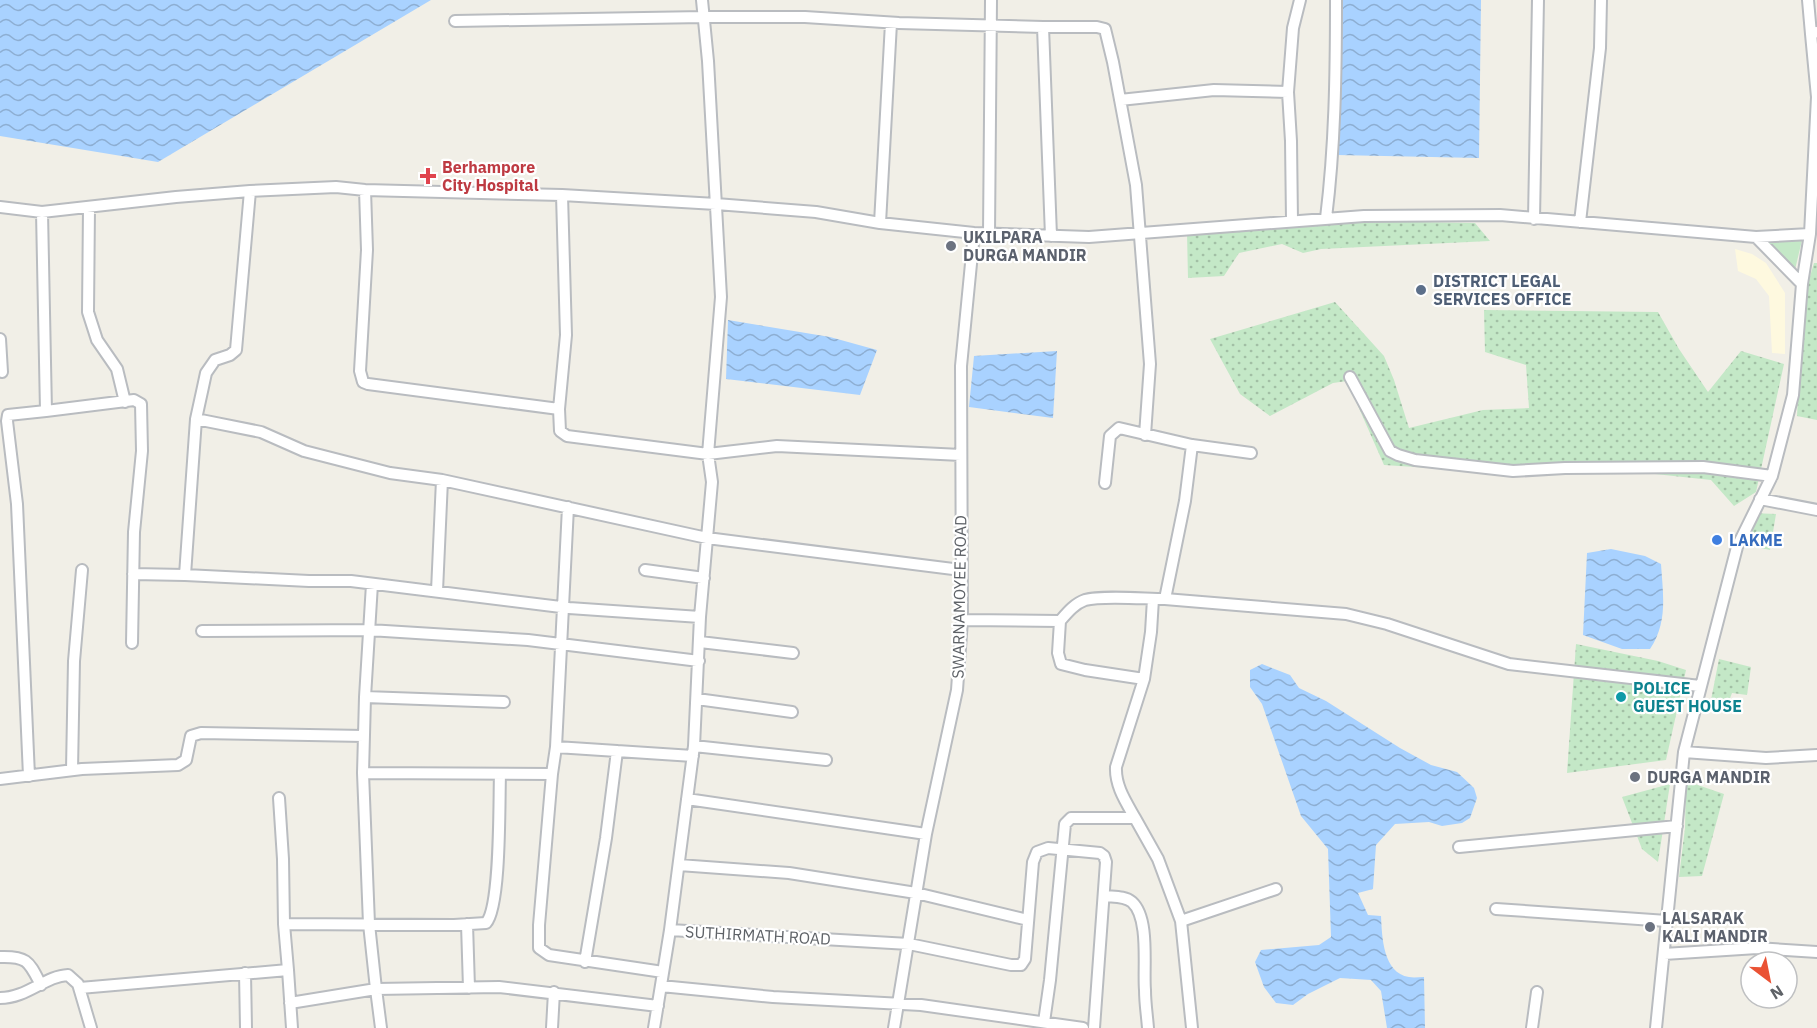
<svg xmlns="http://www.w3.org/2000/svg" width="1817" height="1028" viewBox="0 0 1817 1028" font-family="'IBM Plex Sans',sans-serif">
	<defs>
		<pattern id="grass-dots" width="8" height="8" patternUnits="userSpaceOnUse" patternTransform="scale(1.5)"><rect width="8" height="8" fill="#c4e8c7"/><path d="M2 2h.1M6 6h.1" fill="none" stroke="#a2bfa5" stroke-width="1.8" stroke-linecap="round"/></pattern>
		<pattern id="water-waves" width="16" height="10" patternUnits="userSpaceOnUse" patternTransform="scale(1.5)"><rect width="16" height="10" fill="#a9d2ff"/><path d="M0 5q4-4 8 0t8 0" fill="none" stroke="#8daed2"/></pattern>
	</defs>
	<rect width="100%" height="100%" fill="#f1efe7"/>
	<path fill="#fef9df" d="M1735,249L1752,254L1766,263L1785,293V354L1772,353L1769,296L1756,279L1738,271Z"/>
	<path fill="url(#grass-dots)" d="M1364,221L1475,223L1490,241L1321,249L1303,253L1282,244L1239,253L1224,276L1188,278L1187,233Z
		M1814,263H1817V420L1797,416L1803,300Z
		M1335,302L1384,356L1394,380L1409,428L1483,410L1529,408L1526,365L1485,352L1484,310L1658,312L1679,349L1708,392L1741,351L1784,364L1756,492L1734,506L1711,480L1627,471L1536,475L1384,465L1347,381L1333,383L1270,416L1240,394L1210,339Z
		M1751,513L1776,514L1770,550L1743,544Z
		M1576,644L1658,661L1686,670L1666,760L1567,773Z
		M1719,659L1751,667L1747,695L1732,693L1729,701L1711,700Z
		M1686,781L1724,794L1702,876L1679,877L1685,828Z
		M1670,784L1658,862L1642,849L1622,797Z"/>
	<path fill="#c4e8c7" d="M1803,236L1793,278L1762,239Z"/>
	<path fill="url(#water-waves)" d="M0,0H431L158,162L0,136Z
		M1335,0H1481L1479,158L1337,155Z
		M728,320L830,337L877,350L860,395L726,379Z
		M1057,351L1053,418L969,407L974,356Z
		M1611,549L1645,556L1661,564C1663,595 1668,622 1650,649H1622L1583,635L1587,553Z
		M1262,664L1290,675L1299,688L1326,701L1400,748L1431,765L1457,772L1474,788L1477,798L1470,818L1462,823L1442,826L1429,822L1395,824L1376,845L1373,889L1358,893L1368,915L1381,916C1382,937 1383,973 1409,977C1414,978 1419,977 1424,977L1425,1028H1387L1381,991L1371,980L1340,978L1308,994L1293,1005L1276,1003L1264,987L1255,962L1261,950L1319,945L1331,937L1328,849L1301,816L1262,704L1250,687V670Z"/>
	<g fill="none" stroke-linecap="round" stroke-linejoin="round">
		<defs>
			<path id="street" d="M1808,0L1811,34
				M455,21L704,17H805L899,23L1043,27H1097L1105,29L1113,62L1136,185L1150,364L1145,435
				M1043,27L1051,236
				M1120,100L1214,90L1288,92
				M365,190L367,250L360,371L363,382L368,384L559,409L560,431L567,436L708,454L777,446L961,455
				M0,207L42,212L176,197L250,191L336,187L365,190L562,195L716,204L816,212L880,223L974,233L1089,237L1364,216L1500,215L1756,237L1810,234L1802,284L1793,395L1772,476L1737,547L1684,752L1656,1028
				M89,208L88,312L97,340L117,369L125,402
				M1326,218C1335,146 1336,73 1336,0
				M1534,219L1538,0
				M1292,221L1291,141L1288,92L1293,28L1300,0
				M1580,222L1600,48L1601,0
				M880,223L891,23
				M989,233L991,0
				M1810,234L1817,97L1811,34L1817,32
				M1756,237L1802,284
				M0,339L2,372
				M1350,377L1390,451L1398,455L1415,460L1513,471L1565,468L1703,467L1772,476
				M559,409L566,335L562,195
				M46,411L134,400L141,404L142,451L134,532L132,643
				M196,419L261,432L304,451L390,473L442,480L707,538L961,570
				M1105,483L1110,436L1119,428L1192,445L1251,453
				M1760,499L1817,510
				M568,507L556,747L693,756
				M645,570L704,578
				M133,574L185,575L309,581H351L569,608L700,617
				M185,575L196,419L203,387L206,373L215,360L230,355L236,350L250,191
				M372,584L365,697L363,773L369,924L376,989L499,987L658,1006
				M437,591L442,480
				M1153,599L1151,632L1144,679L1085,670L1061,664L1058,653L1060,621C1067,613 1074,604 1085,600C1102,595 1146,599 1165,599L1346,614L1387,624L1509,664L1700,686
				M1165,599L1185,501L1192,445
				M962,620L1060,621
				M202,631L369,630L528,640L699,661
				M700,642L793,653
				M365,697L504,702
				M697,699L792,712
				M694,746L826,760
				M1684,752L1766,758L1817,755
				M72,770L74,661L82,570
				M363,773L552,774L556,747
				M552,774L539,925V948L549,955L663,972
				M29,776L17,504L7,421L8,415L46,411L42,212
				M0,779L82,769L178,765L186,760L191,736L201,733L364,736
				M279,798L283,859L284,924
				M687,799L926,834
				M1135,818C1126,802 1115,786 1116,767L1144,679
				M1459,847L1677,826
				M679,865L789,873L916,893L1028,920
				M1105,896C1114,897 1125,896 1132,902C1150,918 1143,968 1145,990C1145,1003 1147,1015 1148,1028
				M1496,909L1667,921
				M1181,921L1276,889
				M467,924L469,988
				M670,930L694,746L700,617L712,482L708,454L721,297L708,61L702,0
				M1664,954L1757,948L1817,952
				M0,957C28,956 29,962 41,985
				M585,962L606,838L617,751
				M288,970L292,1028
				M245,973L246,1028
				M661,986L773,997L921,1005L1083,1028
				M80,988L288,970L284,924L454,925L486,923C501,907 499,801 500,774
				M0,998C27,998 45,976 68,975L78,984L91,1028
				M290,1003L376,989L381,1028
				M1044,1022L1050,980L1065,824L1071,818H1135L1158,859L1181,921L1192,1028
				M552,1028L554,992
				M654,1028L670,930L909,944L1011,965H1021L1025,959L1033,862L1037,852L1048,848L1100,853L1104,856L1106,862L1094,1028
				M894,1028L926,834L957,690L962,620L961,366L974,233
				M1532,1028L1537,992"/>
		</defs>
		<use href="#street" stroke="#b9bcc0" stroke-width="14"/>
		<use href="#street" stroke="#fff" stroke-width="10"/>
	</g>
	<path fill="#e0444e" stroke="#fff" stroke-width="2" d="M425 167h6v6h6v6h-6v6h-6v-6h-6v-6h6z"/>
	<g fill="#6b7280" stroke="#fff" stroke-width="2">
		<circle cx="951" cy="246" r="6"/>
		<circle cx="1635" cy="777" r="6"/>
		<circle cx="1650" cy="927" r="6"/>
	</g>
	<circle fill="#5c6f8a" stroke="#fff" stroke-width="2" cx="1421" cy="290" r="6"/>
	<circle fill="#3f7fe0" stroke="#fff" stroke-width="2" cx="1717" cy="540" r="6"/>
	<circle fill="#0f9aa8" stroke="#fff" stroke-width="2" cx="1621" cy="697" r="6"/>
	<g text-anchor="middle" stroke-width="4.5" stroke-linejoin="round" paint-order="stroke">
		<g font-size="16" font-weight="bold" fill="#be3a42" stroke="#fff" text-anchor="start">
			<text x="442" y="173">Berhampore<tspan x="442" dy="18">City Hospital</tspan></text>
		</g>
		<g font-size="16" font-weight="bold" fill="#5b616d" stroke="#fff" text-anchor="start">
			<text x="963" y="243">UKILPARA<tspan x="963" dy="18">DURGA MANDIR</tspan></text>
			<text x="1647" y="783">DURGA MANDIR</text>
			<text x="1662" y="924">LALSARAK<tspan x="1662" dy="18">KALI MANDIR</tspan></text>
		</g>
		<g font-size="16" font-weight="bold" fill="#4e5e75" stroke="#fff" text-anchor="start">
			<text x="1433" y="287">DISTRICT LEGAL<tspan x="1433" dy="18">SERVICES OFFICE</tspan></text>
		</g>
		<g font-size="16" font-weight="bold" fill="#366cbe" stroke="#fff" text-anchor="start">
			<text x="1729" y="546">LAKME</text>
		</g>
		<g font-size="16" fill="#5e6267" stroke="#fff">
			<text transform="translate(959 597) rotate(-89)" y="6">SWARNAMOYEE ROAD</text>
			<text transform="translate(758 935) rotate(3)" y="6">SUTHIRMATH ROAD</text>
		</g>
		<g font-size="16" font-weight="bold" fill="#0d838f" stroke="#fff" text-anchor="start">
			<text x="1633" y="694">POLICE<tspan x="1633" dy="18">GUEST HOUSE</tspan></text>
		</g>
	</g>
	<g transform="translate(1769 980) rotate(148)"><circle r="28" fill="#ffffff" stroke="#bfc0c2" stroke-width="1.5"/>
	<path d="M0-4.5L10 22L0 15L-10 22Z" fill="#ea5234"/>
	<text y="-9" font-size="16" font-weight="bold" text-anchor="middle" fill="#5e6267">N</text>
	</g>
</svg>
